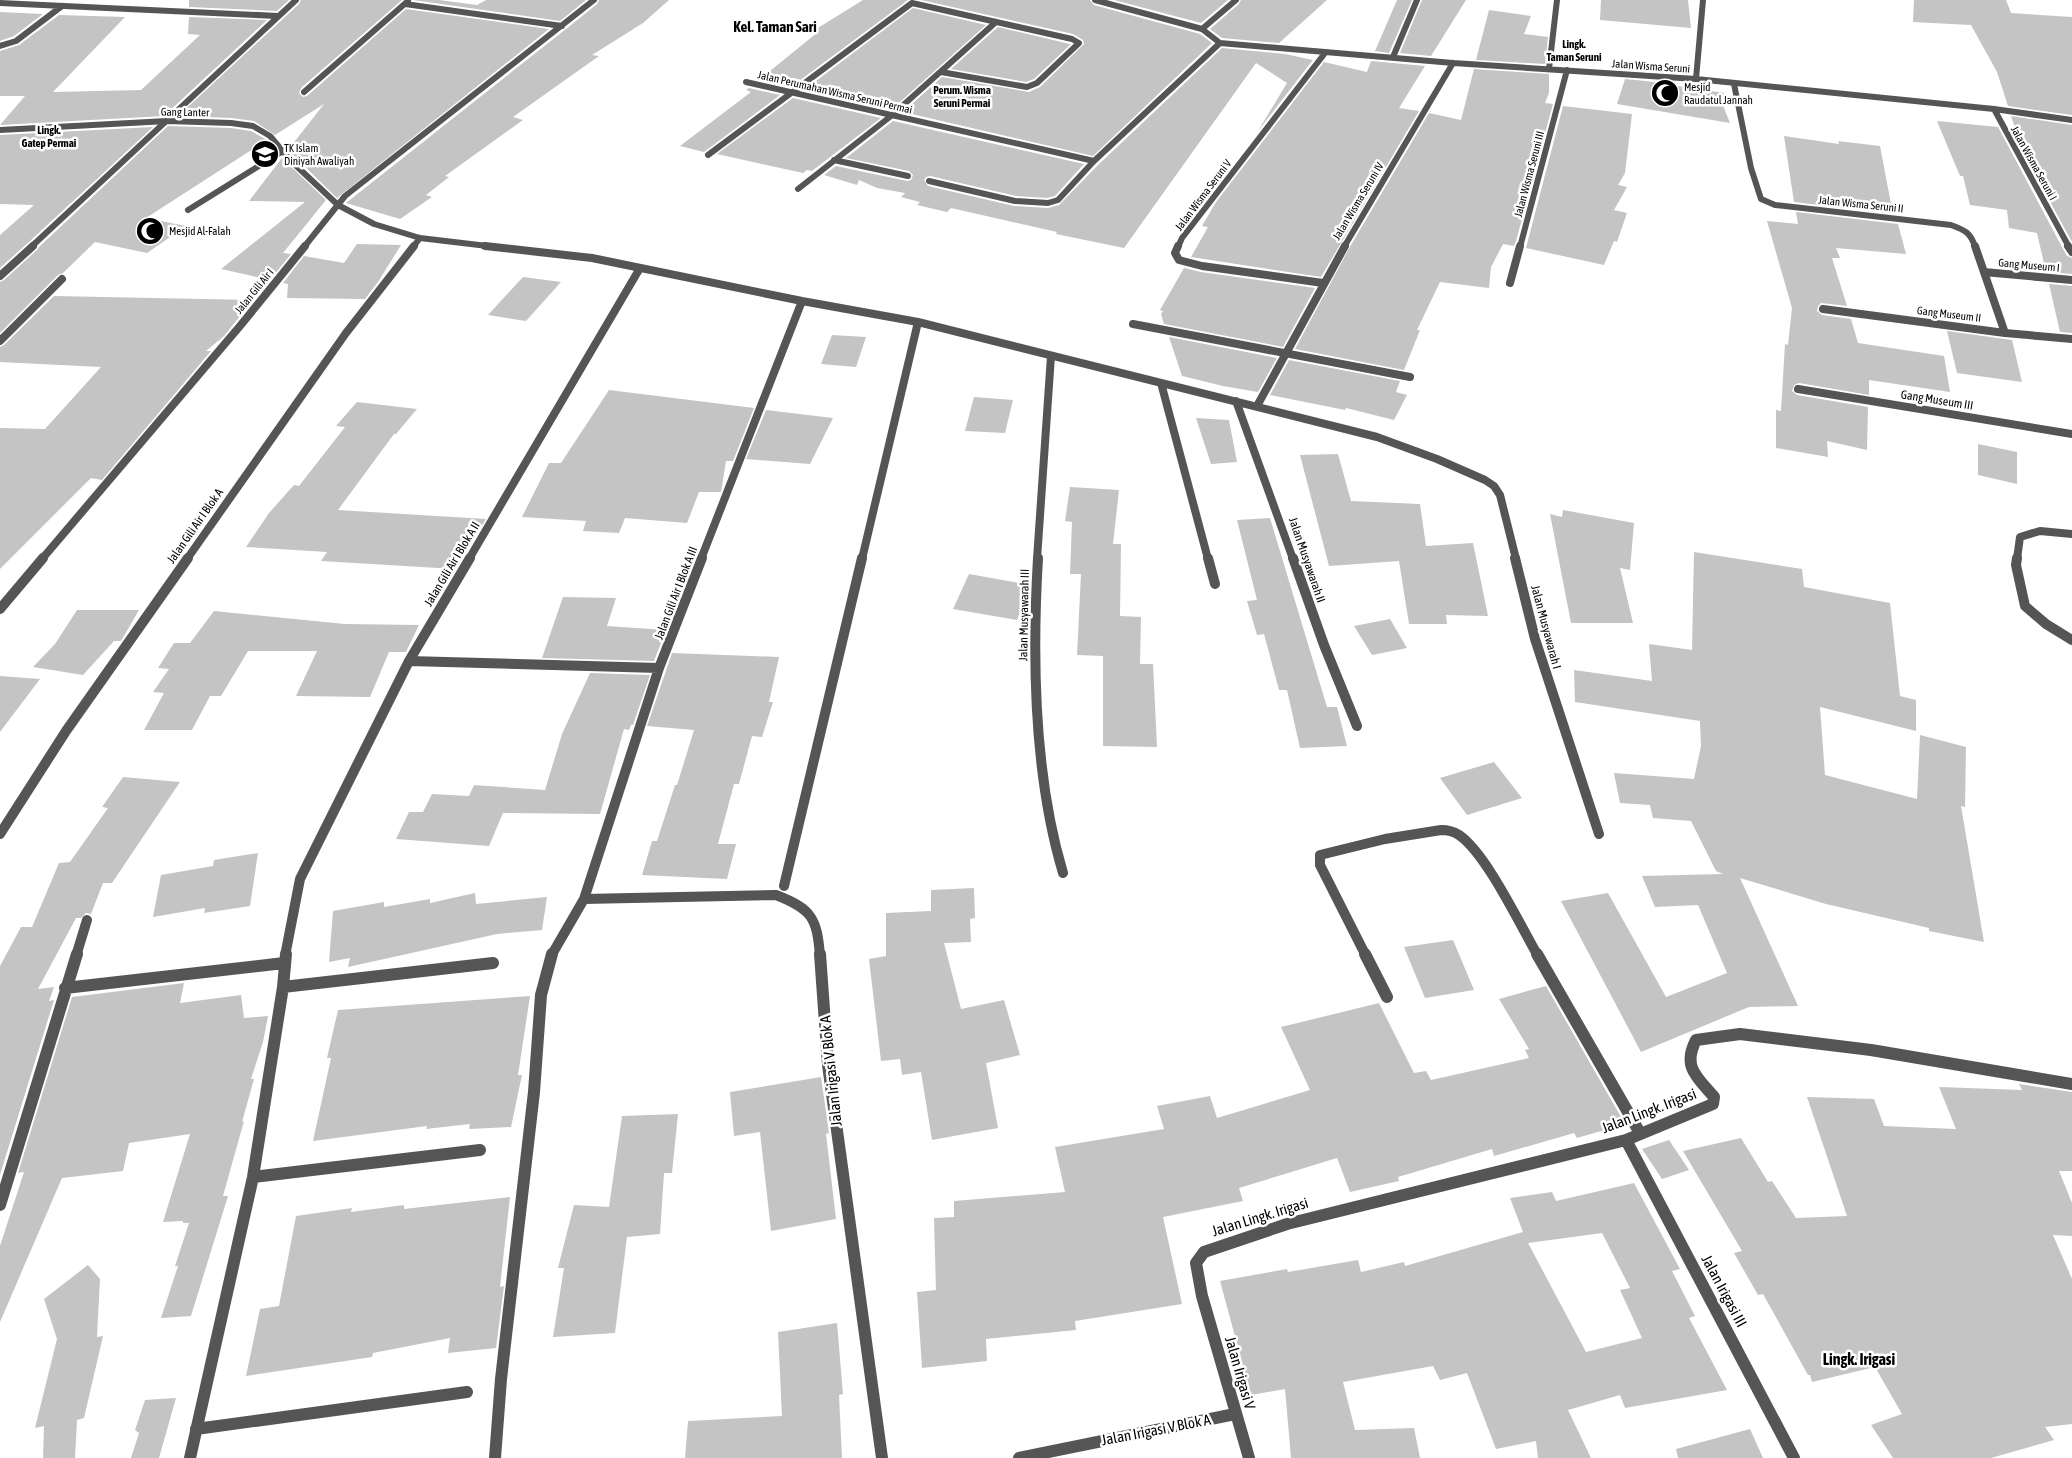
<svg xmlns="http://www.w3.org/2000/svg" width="2072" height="1458" viewBox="0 0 2072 1458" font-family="'Asap Condensed',sans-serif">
	<rect width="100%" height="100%" fill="#fff"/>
	<path fill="#c4c4c4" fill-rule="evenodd" d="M189,0H289L277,11L189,7Z
		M301,0H402L301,88L299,93L303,97L307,96L406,9L549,29L337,198L288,150L324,104L275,135L254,121L231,118L178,116L299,4Z
		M413,0H439L477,5L486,0H586L560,21Z
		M599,0H669L643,23L592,55L599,56L513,117L523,120L445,176L449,177L426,195L432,197L400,219L346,203L566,29L597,4Z
		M863,0H908L791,87L759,80L818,32L813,31Z
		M921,0H1090L1094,5L1200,34L1212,43L1093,156L903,112L942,77L1029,92L1040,87L1084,44L1083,40L1073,34Z
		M1114,0H1228L1201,23Z
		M1241,0H1327L1279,43L1222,38L1210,29L1239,4Z
		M1397,0H1412L1389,53L1375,51Z
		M1422,0H1466L1431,56L1400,53Z
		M1601,0H1688L1691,28L1600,20Z
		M1914,0H2006L2011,13L2072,17V115L2008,106L1997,72L1971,25L1913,22Z
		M913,8L986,25L891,110L804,90Z
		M1489,10L1531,16L1524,34L1548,37L1545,64L1476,60Z
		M0,12L43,14L14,36L0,41Z
		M59,15L125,17L53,92L141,90L200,35L188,34L189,17L267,20L164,116L0,125L25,96H0V51L19,45Z
		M998,27L1070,44H1071L1034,79L1026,82L951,69Z
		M1222,48L1285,54L1313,60L1258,131L1287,83L1256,63L1124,248L1056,234L1057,232L951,208L947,212L917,205L920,202L901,197L905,193L877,188L859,180L857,185L824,175L836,166L907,181L911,180L913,175L909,171L846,158L893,121L1084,164L1055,196L1047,198L1016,196L930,176L926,177L924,180L928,186L1014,206L1048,208L1059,205L1098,165Z
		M1371,61L1425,66L1399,108L1419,111L1321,277L1191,257L1208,227L1202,226L1216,202L1324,62L1367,72Z
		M1474,69L1549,74V93L1545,103L1553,104L1516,241L1514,246L1503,244L1491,267L1489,288L1440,282L1417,330H1420L1404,370L1295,349L1351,245L1429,113L1461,120Z
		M1625,79L1646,81L1724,93L1722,103L1730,123L1617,104Z
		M749,88L780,95L704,152L680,146L751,92L746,90Z
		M793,98L881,118L812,171L807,170L803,173L717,154Z
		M1563,106L1632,114L1625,173L1618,185L1627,187L1614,210L1627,213L1617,242L1614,241L1604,265L1526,248Z
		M2011,116L2072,125V242L2010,128H2015Z
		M1937,121L1998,127L2063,249L2067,256L2072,258V274L2046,272L2037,233L2009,228L2007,210L1970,205L1963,176H1960Z
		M168,126L231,128L251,131L267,140L146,218L186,226L147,253L95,242L63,273L58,275L0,333V282L4,280L37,250L39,247Z
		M153,127L30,241L0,268V235L34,205L0,204V135Z
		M1784,136L1839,144L1838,141L1880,146L1891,204L1893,205L1896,214L1794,202Z
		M282,158L326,200L283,253L291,254L270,280L221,269L305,202L249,201Z
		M1796,212L1898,224L1906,254L1836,248L1840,258H1832L1847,306L1821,303L1818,306L1817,311L1822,315L1851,319L1858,343L1944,356L1950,392L1869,380V395L1799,383L1794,385L1792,391L1797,395L1868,407L1867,450L1827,441L1828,457L1776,448V410L1781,411L1785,344L1788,345L1792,308L1767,221L1798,224Z
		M357,244L401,245L378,282L365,299L287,298L288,284L283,283L304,256L344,263Z
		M1184,268L1201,272L1315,288L1283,347L1164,324L1161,314L1163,311L1160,310Z
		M523,277L561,282L526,321L488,315Z
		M2049,284L2072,286V333L2060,332Z
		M54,296L253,300L224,336L206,351H211L102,480L91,478L0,569V428L45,429L101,367L0,362V347L4,345Z
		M1947,331L2012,340L2022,382L1957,373Z
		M832,335L866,337L856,367L821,364Z
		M1169,337L1277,358L1258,392L1223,386L1182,376Z
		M1289,360L1400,381L1396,392L1407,395L1394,420L1346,408L1345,410L1270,395Z
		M609,390L754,408L733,461H726L721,492H699L687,523L625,518L619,533L583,531L586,521L522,517L549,463H561Z
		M974,397L1013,400L1005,433L965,431Z
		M357,402L417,409L396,434H394L338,510L486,519L455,569L321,561L327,552L246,547L269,513L294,485L299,486L345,427L336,426Z
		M766,410L833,418L810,464L746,459Z
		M1196,418L1229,420L1237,462L1211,464Z
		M1978,444L2017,452V484L1978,475Z
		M1338,454L1351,501L1420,504L1426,546L1473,543L1488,616L1446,615L1447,624H1409L1399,561L1329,566L1300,455Z
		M1070,487L1119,490L1113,544H1121L1120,616L1141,617L1140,664H1153L1157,747L1103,746V656L1077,655L1081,574H1070L1072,522L1065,521Z
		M1563,510L1634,523L1630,570L1620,568L1633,623H1571L1550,514L1562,517Z
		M1270,518L1327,707H1337L1347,746L1300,748L1287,690H1279L1264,634L1257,635L1247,601L1257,600L1237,520Z
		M1694,552L1802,569L1804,587L1890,603L1900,696L1916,700V731L1820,707L1825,775L1917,799L1920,735L1966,747L1965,807L1961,806L1984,942L1929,931V928L1826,904L1740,878L1798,1006L1749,1007L1641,1052L1561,901L1608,893L1666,997L1727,973L1698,905L1655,907L1642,876L1723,874L1716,871L1691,821L1653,818L1650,805L1620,803L1614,773L1694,779L1701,746L1700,721L1575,702L1574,670L1652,681L1649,644L1692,650Z
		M969,574L1030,585L1017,620L953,609Z
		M563,597L616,598L607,626L666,630L654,661L542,658Z
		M77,610H139L121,641H114L83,675L33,667L55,644Z
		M214,611L345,624L419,625L406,652H389L370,697L296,696L317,651H248L221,696H210L192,730H144L164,693L153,692L169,669L158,668L174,643H190Z
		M1390,619L1407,648L1372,655L1354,626Z
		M672,653L779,657L769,702H773L762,737L752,736L739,784H734L718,844H736L727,879L642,875L652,841H657L675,785H677L694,730L647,726Z
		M590,673L650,675L633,725H631L629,730L624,729L600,814L503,813L489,846L396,839L409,812H423L432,794L469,796L474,785L545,790L562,734Z
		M0,676L40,679L0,732Z
		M1494,762L1522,798L1467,815L1440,778Z
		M123,777L180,782L112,883H103L91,914L86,913L81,918H76L38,989L54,987L49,1001L54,1000L0,1175V966L21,927H32L59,863L70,862L108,808L102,807Z
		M258,853L250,906L204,913L205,908L153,917L161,875L213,866L214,860Z
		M974,888L975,918L970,919L971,942L944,943L961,1009L1004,1000L1020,1055L986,1063L998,1128L932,1140L921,1072L902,1075L900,1059L881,1061L869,959L886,956V913L931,911V890Z
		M475,893L476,904L547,897L542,930L497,934L348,967L350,958L329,962L333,911L384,902V907L430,899V903Z
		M1453,940L1474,990L1425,998L1404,947Z
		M184,983L180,1003L241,995L244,1018L268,1016L263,1042L251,1079H254L242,1122L244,1121L223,1196H228L191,1316L161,1318L178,1266H175L189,1223H183V1221L163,1222L190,1134L129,1143L123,1171L62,1178L0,1322V1246L24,1172L18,1173L72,997Z
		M1546,986L1625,1124L1577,1138L1574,1133L1494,1156L1492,1149L1398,1177L1399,1181L1350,1192L1337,1158L1239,1188L1243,1201L1163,1217L1182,1304L1075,1321L1076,1330L986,1339L987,1361L922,1368L917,1292L936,1290L934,1218L954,1217V1201L1065,1192L1055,1147L1164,1129L1157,1106L1210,1096L1217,1118L1310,1090L1281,1027L1379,1003L1414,1073L1426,1071L1431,1080L1529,1058L1525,1050L1529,1049L1499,999Z
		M530,996L518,1075H522L511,1127L469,1129L470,1124L426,1129L427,1126L313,1141L331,1058H327L338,1010Z
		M821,1077L829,1133L826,1134L836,1219L771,1231L760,1132L734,1136L730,1092Z
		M2019,1084L2072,1092V1171H2059L2072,1203V1236L2053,1235L2072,1279V1424L2045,1427L2054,1440L1991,1458H1893L1871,1425L1902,1414L1875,1367L1812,1382L1810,1375H1808L1763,1294L1758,1295L1734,1253L1742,1251L1683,1151L1741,1138L1768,1182L1772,1181L1796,1218L1847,1216L1807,1097L1874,1099L1884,1126L1956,1129L1939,1087L2022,1090Z
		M678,1114L672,1173H664L660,1234L627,1237L615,1333L553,1337L564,1268H558L574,1205L609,1207L622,1116Z
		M1669,1140L1689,1170L1662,1179L1642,1149Z
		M1634,1183L1680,1269L1672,1271L1695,1316L1689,1318L1727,1390L1625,1408L1620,1395L1568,1410L1591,1458H1538L1536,1441L1496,1449L1467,1373L1440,1380L1433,1366L1343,1382L1355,1430L1414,1428L1420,1458H1291L1285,1389L1251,1395L1220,1281L1287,1269L1288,1272L1358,1260L1361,1272L1404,1262L1405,1266L1523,1232L1510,1198L1552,1192L1556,1201ZM1602,1233L1630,1288L1620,1290L1642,1338L1586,1352L1528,1243Z
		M510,1197L500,1287L504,1286L496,1348L448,1353L450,1338L373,1353L372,1357L246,1376L260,1309L279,1306L296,1216L352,1208L351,1212L404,1205V1209Z
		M88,1265L100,1279L97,1337L103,1336L84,1418L77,1420L75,1458H43L44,1426L35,1428L57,1339L44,1299Z
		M837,1323L843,1394L839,1395L842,1458H685L688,1421L782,1416L778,1332Z
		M176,1398L159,1458H131L139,1433L135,1430L145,1400Z
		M1750,1429L1763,1458H1678L1676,1449Z"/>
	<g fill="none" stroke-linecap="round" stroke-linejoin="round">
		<path stroke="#555" stroke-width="6" d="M1095,0L1202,29L1220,43L1453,63L1696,79L1994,109L2072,120
			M0,3L278,16
			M405,4L562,26
			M1202,29L1236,0
			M0,46L16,41L62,6
			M1393,57L1417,0
			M1549,69L1557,0
			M1696,79L1703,0
			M746,82L1094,161
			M1734,84L1751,168L1761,199L1775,205L1951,225C1965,230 1971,233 1975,247
			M304,92L408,1
			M1994,109L2069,247
			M0,130L167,121L231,123L253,126L270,136L291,161L338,205L374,224L420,238L496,247
			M708,155L912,3L1072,39L1079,43L1037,83L1027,87L941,72
			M834,160L908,176
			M929,181L1015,201L1048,203L1058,200L1094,161L1220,43
			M798,189L891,116L996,22
			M188,210L283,151
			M31,247L296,0
			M304,247L345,196L594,0
			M413,247L420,238
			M1178,247L1182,238L1325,53
			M1344,247L1453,63
			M1520,247L1567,70"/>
		<path stroke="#555" stroke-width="8" d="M485,246L592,258L802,301L918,322L1377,437L1437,459L1485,480L1494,486L1500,495L1516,559
			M1178,246L1175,253L1179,260L1202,266L1323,283
			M1975,246L2005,333
			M2068,246L2072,252
			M1984,272L2072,280
			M0,276L33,246
			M1510,283L1520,246
			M1823,309L2005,333L2072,339
			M1133,324L1410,377
			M0,341L62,279
			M1161,383L1208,559
			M1798,389L2072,434
			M1236,401L1293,559
			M1257,406L1345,246
			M42,559L240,326L305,246
			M187,559L346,333L414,246
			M469,559L640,268
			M701,559L802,301
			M862,559L918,322
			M1037,559L1051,356
			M2017,559L2020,537L2040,531L2072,534"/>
		<path stroke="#555" stroke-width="10" d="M1038,558C1032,659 1034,776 1063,873
			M1208,558L1215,584
			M1293,558L1324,645L1357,726
			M1515,558L1535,639L1599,834
			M2017,558L2016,565L2025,606L2046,624L2072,640
			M0,609L43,558
			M409,661L659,668
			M0,834L66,731L188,558
			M784,886L862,558
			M584,899L776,895C812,909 817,918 820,956
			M76,956L87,920
			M285,956L300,879L409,661L470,558
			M551,956L584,899L659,668L702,558
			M1366,956L1320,865V855L1385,839L1441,830C1448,830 1453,831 1459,835C1486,853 1520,925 1538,956"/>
		<path stroke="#555" stroke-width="12" d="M820,954L828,1065L882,1458
			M1365,954L1387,997
			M1537,954L1640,1133
			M283,987L493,963
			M65,988L284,963
			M1626,1140L1794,1458
			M253,1177L480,1150
			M0,1205L77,954
			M196,1429L467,1392
			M190,1458L253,1177L283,987L286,954
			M495,1458L501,1379L534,1092L541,995L552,954
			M1019,1458L1235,1414
			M1249,1458L1202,1296L1196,1263L1204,1252L1287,1224L1626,1140L1713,1104L1714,1097C1697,1077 1682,1067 1696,1040L1740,1034L1871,1050L2072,1084"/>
	</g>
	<defs>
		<symbol id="mosque-disc" viewBox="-11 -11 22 22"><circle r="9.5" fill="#000" stroke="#fff"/><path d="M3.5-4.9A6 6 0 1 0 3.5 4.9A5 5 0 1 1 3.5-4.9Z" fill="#fff"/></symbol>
		<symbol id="school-disc" viewBox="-11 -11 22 22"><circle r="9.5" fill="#000" stroke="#fff"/><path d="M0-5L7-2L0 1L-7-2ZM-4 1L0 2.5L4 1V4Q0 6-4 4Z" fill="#fff"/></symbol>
	</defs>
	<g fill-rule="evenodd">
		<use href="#mosque-disc" x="1649" y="77" width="32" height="32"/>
		<use href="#school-disc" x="249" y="138" width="32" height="32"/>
		<use href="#mosque-disc" x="134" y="215" width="32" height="32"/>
	</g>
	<g text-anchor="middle" stroke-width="5" stroke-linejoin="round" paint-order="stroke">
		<g font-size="11" font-weight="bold" fill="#000" stroke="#fff">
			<text x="1574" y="48">Lingk.<tspan x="1574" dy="13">Taman Seruni</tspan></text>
			<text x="962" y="94">Perum. Wisma<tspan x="962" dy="13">Seruni Permai</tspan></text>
			<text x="49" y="134">Lingk.<tspan x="49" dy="13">Gatep Permai</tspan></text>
		</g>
		<g font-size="11" fill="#000" stroke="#fff">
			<text transform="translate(1651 66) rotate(4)" y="4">Jalan Wisma Seruni</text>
			<text transform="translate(835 92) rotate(13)" y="4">Jalan Perumahan Wisma Seruni Permai</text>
			<text transform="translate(185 112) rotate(1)" y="4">Gang Lanter</text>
			<text transform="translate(2034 163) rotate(61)" y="4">Jalan Wisma Seruni I</text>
			<text transform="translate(1529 174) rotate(-75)" y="4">Jalan Wisma Seruni III</text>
			<text transform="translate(1203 195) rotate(-53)" y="4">Jalan Wisma Seruni V</text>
			<text transform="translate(1358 201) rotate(-59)" y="4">Jalan Wisma Seruni IV</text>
			<text transform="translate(1861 204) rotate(6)" y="4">Jalan Wisma Seruni II</text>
			<text transform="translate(2029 265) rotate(5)" y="4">Gang Museum I</text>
			<text transform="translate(254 291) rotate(-51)" y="4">Jalan Gili Air I</text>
			<text transform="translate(1949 314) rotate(7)" y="4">Gang Museum II</text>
		</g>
		<g font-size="11" fill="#000" stroke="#fff" text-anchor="start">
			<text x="1684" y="91">Mesjid<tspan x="1684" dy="13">Raudatul Jannah</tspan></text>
			<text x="284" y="152">TK Islam<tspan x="284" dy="13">Diniyah Awaliyah</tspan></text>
			<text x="169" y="235">Mesjid Al-Falah</text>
		</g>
		<g font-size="12" fill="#000" stroke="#fff">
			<text transform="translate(1937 400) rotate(9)" y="4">Gang Museum III</text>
			<text transform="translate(195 526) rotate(-55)" y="4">Jalan Gili Air I Blok A</text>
			<text transform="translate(1307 560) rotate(71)" y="4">Jalan Musyawarah II</text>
			<text transform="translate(452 564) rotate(-59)" y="4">Jalan Gili Air I Blok A II</text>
			<text transform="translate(676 593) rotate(-69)" y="4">Jalan Gili Air I Blok A III</text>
			<text transform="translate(1024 615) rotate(-89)" y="4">Jalan Musyawarah III</text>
			<text transform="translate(1546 627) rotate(75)" y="4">Jalan Musyawarah I</text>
		</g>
		<g font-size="15" font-weight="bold" fill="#000" stroke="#fff">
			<text x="775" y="32">Kel. Taman Sari</text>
		</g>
		<g font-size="15" fill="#000" stroke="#fff">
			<text transform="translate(831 1071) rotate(-96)" y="5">Jalan Irigasi V Blok A</text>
			<text transform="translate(1649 1111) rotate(-21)" y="5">Jalan Lingk. Irigasi</text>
			<text transform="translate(1260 1217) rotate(-17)" y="5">Jalan Lingk. Irigasi</text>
			<text transform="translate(1724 1291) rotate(62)" y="5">Jalan Irigasi III</text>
			<text transform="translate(1240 1373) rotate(74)" y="5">Jalan Irigasi V</text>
			<text transform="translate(1156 1430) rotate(-11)" y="5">Jalan Irigasi V Blok A</text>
		</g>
		<g font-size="16" font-weight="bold" fill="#000" stroke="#fff">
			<text x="1859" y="1365">Lingk. Irigasi</text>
		</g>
	</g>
</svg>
